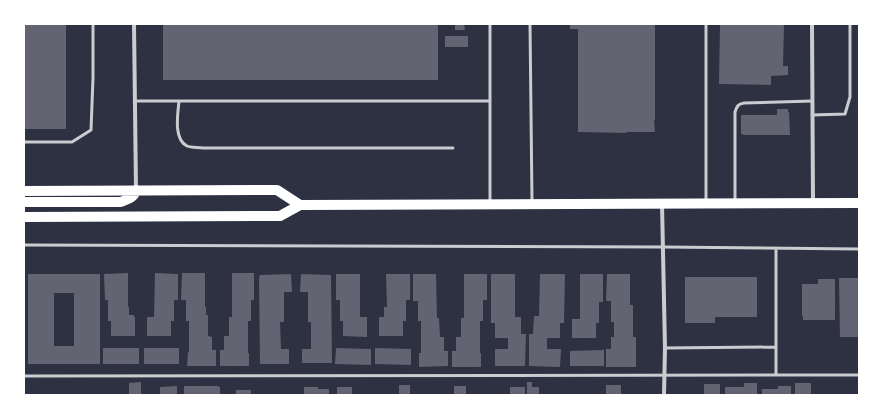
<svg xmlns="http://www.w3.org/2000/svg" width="883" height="419" viewBox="0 0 883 419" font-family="Rubik,sans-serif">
	<rect width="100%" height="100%" fill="#2d3142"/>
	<path fill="#626471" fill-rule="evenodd" d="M24,24H66V129H24Z
		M163,24H438V80H163Z
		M455,24H464L465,30H455Z
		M570,24H655V120H654L655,132H626V133L578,132V29H570Z
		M720,24H784L783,66H788V75L771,76V85L719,84Z
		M445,36H468V47H445Z
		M777,109H788V112H789L790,135H743V134H741V115H777Z
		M128,273V307H129V315H134V317H135V336H111V321H108V300H105L104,274Z
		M155,273L178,274V300H174V321H171V336H147V317H154Z
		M182,273H205V307H206V315H208V336L212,337V350H216V366H187L188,352H189V321H186V300H181Z
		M232,273H254V300H251V321H248V353H249V366H220V350H224V336H229V317H232Z
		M28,274H100V364H28ZM54,293H74V346H54Z
		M291,274L292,292H284V322H280L281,349H289V364H260L259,278L260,275Z
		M301,274L331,275L332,363H302V349H311V322H308V292H300Z
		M336,274H360V317H367V337L343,336V321H340V300H336Z
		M386,274H410V300H406V321H403V336H379V317H384V307H387Z
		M413,274H436L437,318H439L440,337H444V351H448V366L419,367V353H421V321H418V301H413Z
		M464,274H487V300H483V321H480V353H481V367H452V351H456V337H461V318H464Z
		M491,274H515V317H521V334H526L525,366H495V349H508V338H495V323H491Z
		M540,274H565L564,323H560V338H547V349H561L560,367L529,366V334H533L534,316H539Z
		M580,274H603V302H599V323H596V338H572V319H580Z
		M607,274H630V305H633V337H636V367H606V349H611V337H614V322H611V301H606Z
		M685,277H757V317H715V323H685Z
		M839,278H859V337H840Z
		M818,279H835V320H803V316H802V284H818Z
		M103,348H139V364H103Z
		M144,348H179V364H144Z
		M336,348L371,349V365L335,364Z
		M375,348L411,349V365L375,364Z
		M604,350V366H570V351Z
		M141,382V395H129V383Z
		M527,382H532V387H539V395H527Z
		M744,383H757V395H725V387H744Z
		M795,383H811V395H795Z
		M704,384H720V395H704Z
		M399,385H410V395H399Z
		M606,385H621V395H606Z
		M177,386V395H160V387Z
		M184,386H217L220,387V395H184Z
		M454,386H466V395H454Z
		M778,386H791V395H762V389H778Z
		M304,387H318V389H329V395H304Z
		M337,387H352V395H337Z
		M510,387H525V395H510Z
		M236,390H251V395H236Z"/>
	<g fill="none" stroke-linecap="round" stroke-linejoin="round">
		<path stroke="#caccd0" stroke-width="3" d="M490,24V202
			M530,24L532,202
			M706,24V202
			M135,101H490
			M179,101C178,113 173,139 187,146C191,148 198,147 203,148H453
			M812,115L845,114L850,97V24
			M24,142H72L91,130L93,78V24
			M735,201V112C737,106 738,104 744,103L812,101
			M24,245L664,247L859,249
			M776,248V375
			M665,348L776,347
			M24,376L859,375"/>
		<path stroke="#caccd0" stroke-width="4" d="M134,24L136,190
			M812,24L813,203
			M662,204L665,348L664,395"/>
		<path stroke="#fff" stroke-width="10" d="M24,191L277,190L300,205
			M24,202H121C128,199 134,198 136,190
			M24,217L280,216L300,205L859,203"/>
	</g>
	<rect width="883" height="419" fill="none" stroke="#ffffff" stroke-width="50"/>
</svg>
